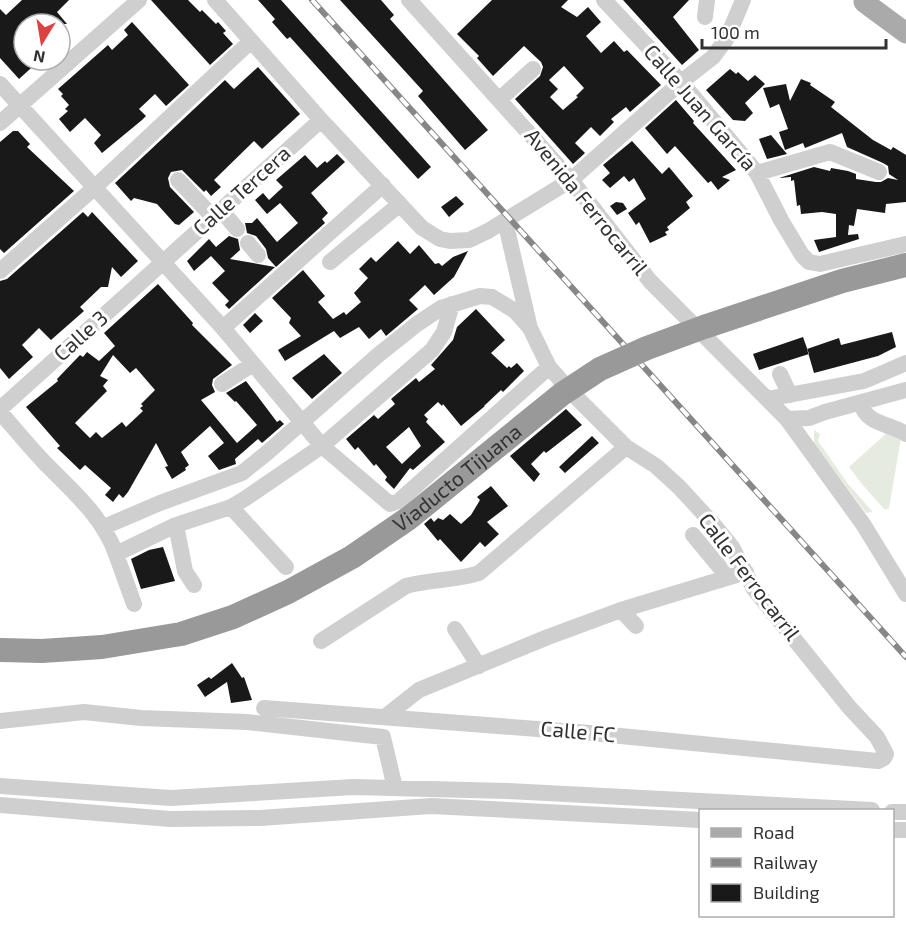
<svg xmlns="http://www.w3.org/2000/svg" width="906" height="929" viewBox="0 0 906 929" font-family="'Exo 2',sans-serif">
	<rect width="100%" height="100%" fill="#fff"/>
	<path fill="#e5ebdf" d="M814,430L820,434L818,441L848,484L873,512L866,513L814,443Z
		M890,430L902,432L889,508L885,510L862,484L849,467Z"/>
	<path fill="#191919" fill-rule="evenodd" d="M22,0H69L57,12L67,24H24V60H40L19,79L0,58V9L6,15Z
		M151,0H188L200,12L202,10L216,24L218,22L226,31L223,33L233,44L210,65Z
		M258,0H281L431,167L418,179L290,37L287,39L272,22L275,19Z
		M340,0H381L394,15L390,19L488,130L465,150L418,96L423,91Z
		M492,0H568L561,7L577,17L588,7L601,22L586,36L601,53L614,41L624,52L627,50L661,85L630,112L626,107L611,119L614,122L600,136L591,127L575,143L585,153L573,164L515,99L540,76L543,67L541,62L524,46L493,76L477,58L479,56L457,34ZM564,66L584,88L576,96L578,97L563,110L550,97L558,89L549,80Z
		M623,0H689L673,17L699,50L682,65Z
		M132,22L189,85L166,106L155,94L139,109L146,116L142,120L102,153L94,143L101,135L85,118L70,132L59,119L68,111L65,109L69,105L61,96L63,94L58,89L108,45L112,50L128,35L124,30Z
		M258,67L300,114L262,149L254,141L214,180L221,187L211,196L206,190L204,192L182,170L171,172L168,178L170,187L194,212L179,225L175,224L157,204L134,198L131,201L115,183L225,80L234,89Z
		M730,69L736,74L738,72L748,81L755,75L765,84L745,103L753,113L745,121L733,120L706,90Z
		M801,79L811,83L810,85L835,102L831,107L873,140L891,150L893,147L906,155V202L886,204L885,213L857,209L854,226L849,225L848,235L858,234L859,239L819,252L814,240L836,237V214L822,212L801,214L800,205L797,206L794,180L791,181V177L779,178L814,167L830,171L831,168L848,171L856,174V179L876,182H881L888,178L898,180L889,174L888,166L883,163L847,147L842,133L805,148L803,143L785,150L779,132L788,129L779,104L770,108L763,88L786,84L790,101Z
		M676,100L694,121L693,123L736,170L722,177L730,180L718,190L711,181L708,183L675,146L667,154L645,128Z
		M13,131H18L30,144L27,147L74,191L4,253L0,249V142Z
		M771,135L787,154L767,159L759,139Z
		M632,141L662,174L669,167L693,196L686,202L690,208L667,227L669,230L665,232L667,235L650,243L639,222L636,225L628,213L646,199L634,178L629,182L624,176L610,188L602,180L610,173L603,165Z
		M337,154L345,162L311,193L328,213L322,219L325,223L276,267L268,258L266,249L256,236L247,233L245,223H252L257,218L277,242L298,223L280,203L267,214L255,200L263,193L269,200L283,187L276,180L305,155L317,168L325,161L327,163Z
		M456,196L464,204L449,217L441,207Z
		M616,202L623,203L627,209L617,215L610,206Z
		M83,212L88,217L92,212L138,261L121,277L112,267L108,287H101L80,307L84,311L51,340L39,328L22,345L33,357L9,379L0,368V281L7,279Z
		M229,236L238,239L240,250L230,259L275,267L229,309L225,305L229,301L212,283L225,271L211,256L194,271L187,261L209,239L216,247Z
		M398,241L410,254L419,245L435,264L439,263L442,266L453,257L468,251L454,277L434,295L425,285L409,300L418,309L386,336L381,329L369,339L359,327L340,338L334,331L285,361L278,350L301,336L289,323L291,318L272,298L303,270L325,296L318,302L333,319L344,312L346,315L361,302L354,293L368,278L359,269L371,257L376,262Z
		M158,284L193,323L192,325L232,365L213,379L212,385L215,392L201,400L237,443L257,425L236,401L235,402L226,393L246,381L277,422L280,420L284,424L262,443L258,439L235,459L236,464L219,470L208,456L224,443L210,426L181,452L189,465L185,468L186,470L172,479L165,467L168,466L156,443L128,492L123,498L119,494L113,502L105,495L111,488L85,465L80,470L57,448L60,446L26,407L58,381L57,379L80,355L83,357L87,352L99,361L115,346L104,333ZM113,355L130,373L136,368L155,390L141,404L143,406L140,408L143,411L126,427L122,422L102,438L96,432L90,438L75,423L107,391L103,386L108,380L100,376Z
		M476,309L505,340L491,353L507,368L509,366L511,368L517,363L524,371L503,392L501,390L484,406H485L461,426L443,404L442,406L438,402L424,415L428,419L426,422L445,442L413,470L410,468L394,489L385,480L387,477L376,464L374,466L358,447L355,450L346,439L374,415L378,419L395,404L391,399L416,378L419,382L435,369L431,365L453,340L457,327ZM409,427L421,446L402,464L386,447Z
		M255,313L263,321L250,333L243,325Z
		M892,332L896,347L878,356L814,373L807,349L839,338L841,345Z
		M803,337L809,354L759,370L753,354Z
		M324,354L342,373L312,399L292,378Z
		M566,409L582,425L546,453L544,451L531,464L540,474L534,482L510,456Z
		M592,436L599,443L565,473L559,467Z
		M491,486L508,506L487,522L499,534L485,547L480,542L461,562L440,539L438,541L424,524L431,518L434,522L438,518L443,520L450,514L461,524L471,515L480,500L477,497Z
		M163,547L175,581L141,589L131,559L149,550Z
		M232,663L242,678L244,677L252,700L231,703L227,682L205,697L197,685L209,677L211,679Z"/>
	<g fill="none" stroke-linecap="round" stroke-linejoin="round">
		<path stroke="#cfcfcf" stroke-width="16" d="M215,0L321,120L422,228L440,239L450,241L469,240L488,231L571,180L681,82L713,57L727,38L743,0
			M409,0L571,180L650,281L787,419L863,524L906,594
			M604,0L681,82L757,173L781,220L802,255L809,262L820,264L906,244
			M705,17L707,0
			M0,84L223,328L322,446L390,504L399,501L549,367
			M500,99L533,69
			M0,123L139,0
			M757,173L830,152L879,172
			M178,180L213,217
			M221,210L237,229
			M505,221L529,324
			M248,243L258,255
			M330,262L400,204
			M0,271L94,188L251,41
			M223,328L383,185
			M780,374L790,395
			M222,384L253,364
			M767,399L864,381L906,363
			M861,403C866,425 890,423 906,434
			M0,409L321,120
			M0,412C14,428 28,445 43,461C71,490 102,515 116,554L176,525L231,507L246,498L322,446L432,350L444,332L452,304
			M787,419L809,418L825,412L906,390
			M231,507L286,567
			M176,525L185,571L194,585
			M104,527L160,503L242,473L268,452L377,356L417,324L441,308L480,296L492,297L515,311L530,328L549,367L573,394L626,447L656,466L679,487L714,525L732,547L754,589L849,707L877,737L886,754L884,758L878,761L867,760L590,733L264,708
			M693,535L722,570L726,578
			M116,554L134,604
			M621,610L636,626
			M455,629L479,666
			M321,641L406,586C430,579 455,581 479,573L626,447
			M386,716L419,690L548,637L621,610L746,572
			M0,721L84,712L141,718L247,722L383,737L395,788
			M0,786L171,798L353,787L507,791L872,810
			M0,805L170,819L260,818L431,806L700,820
			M892,812H906
			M892,830H906"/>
		<path stroke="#aaa" stroke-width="21" d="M864,2L906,33"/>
		<defs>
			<path id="rail" d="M312,0L906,657"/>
		</defs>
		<use href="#rail" stroke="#878787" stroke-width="6"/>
		<use href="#rail" stroke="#fff" stroke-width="4" stroke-dasharray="11" stroke-linecap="butt"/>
		<path stroke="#999" stroke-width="24" id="s1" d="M0,650L42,651L102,647L181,634L233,617L288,592L352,557L409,518L562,394L600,369L647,348L704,327L842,281L906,265"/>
	</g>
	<g text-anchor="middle" stroke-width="6" stroke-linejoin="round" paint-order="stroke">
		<g font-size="21" fill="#323232" stroke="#fff">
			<text transform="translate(700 108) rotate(49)" y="7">Calle Juan García</text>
			<text transform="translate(242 191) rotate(-42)" y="7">Calle Tercera</text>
			<text transform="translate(586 202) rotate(51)" y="7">Avenida Ferrocarril</text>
			<text transform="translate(81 336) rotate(-42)" y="7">Calle 3</text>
			<text dy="7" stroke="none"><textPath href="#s1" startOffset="502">Viaducto Tijuana</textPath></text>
			<text transform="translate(749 577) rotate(53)" y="7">Calle Ferrocarril</text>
			<text transform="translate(578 732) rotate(5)" y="7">Calle FC</text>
		</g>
	</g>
	<rect x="699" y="809" width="195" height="108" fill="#ffffff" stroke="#adadad" stroke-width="1.5"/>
	<rect x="711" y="828" width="30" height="9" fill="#aaaaaa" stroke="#adadad" stroke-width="1.5"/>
	<text x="753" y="839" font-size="18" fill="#323232">Road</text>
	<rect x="711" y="858" width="30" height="9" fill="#878787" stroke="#adadad" stroke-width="1.5"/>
	<text x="753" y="869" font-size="18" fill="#323232">Railway</text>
	<rect x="711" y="884" width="30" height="18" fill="#191919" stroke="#adadad" stroke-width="1.5"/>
	<text x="753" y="899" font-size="18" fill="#323232">Building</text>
	<g transform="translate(42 42) rotate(191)"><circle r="28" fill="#ffffff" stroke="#adadad" stroke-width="1.5"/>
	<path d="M0-4.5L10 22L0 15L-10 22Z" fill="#dc4242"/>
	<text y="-9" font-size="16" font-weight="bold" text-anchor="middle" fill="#323232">N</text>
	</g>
	<path d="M702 39v9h184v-9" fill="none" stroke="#323232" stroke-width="3"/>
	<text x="711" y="39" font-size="18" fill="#323232" stroke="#ffffff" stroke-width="4.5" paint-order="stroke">100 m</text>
</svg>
